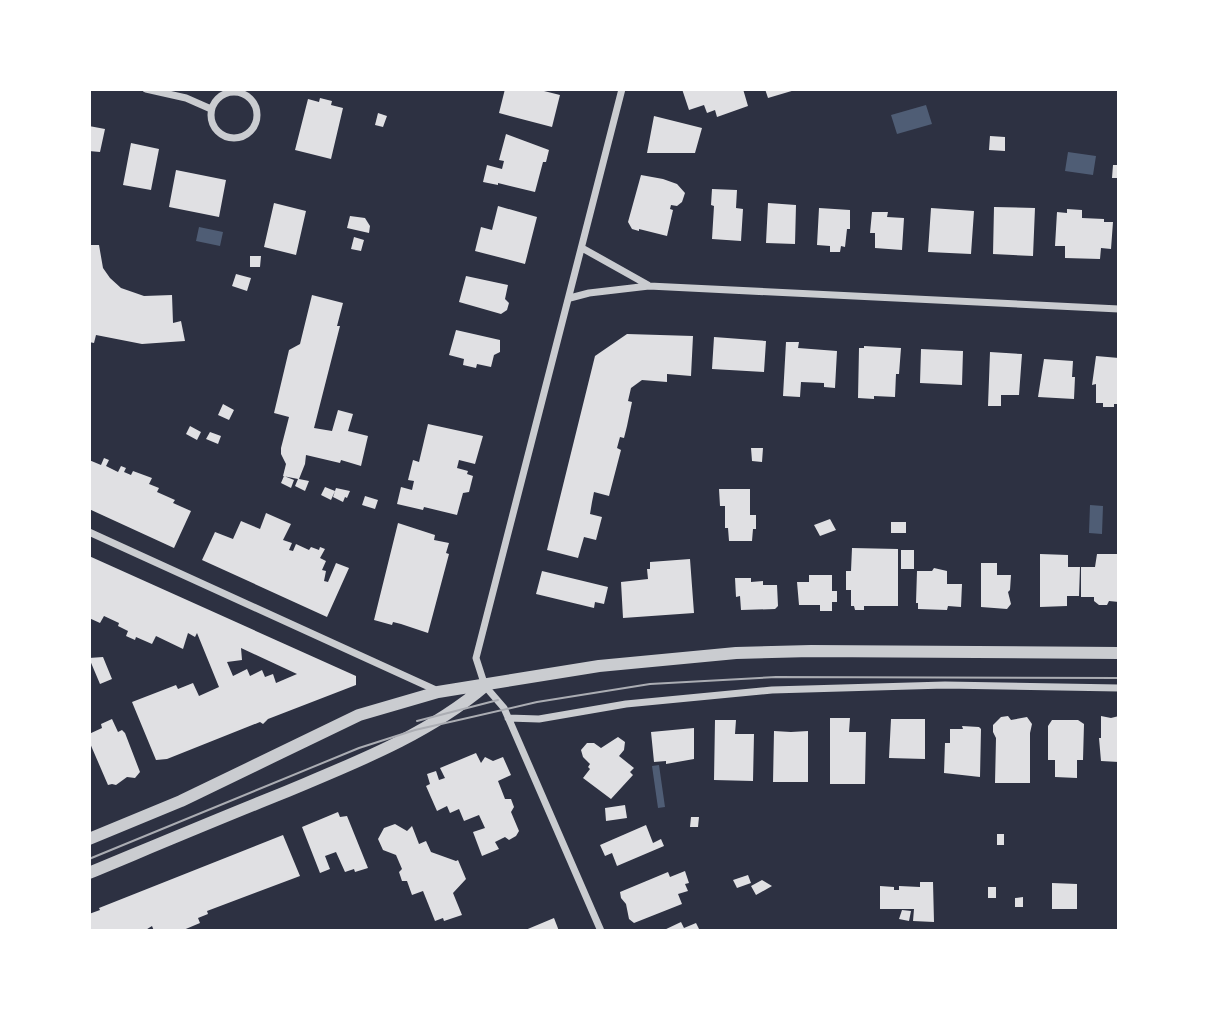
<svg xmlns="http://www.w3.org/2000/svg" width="1208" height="1020" viewBox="0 0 1208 1020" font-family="Signika,sans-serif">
	<rect width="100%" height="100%" fill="#2d3142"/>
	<path fill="#4f5d75" d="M926,105L932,124L897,134L891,115Z
		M1068,152L1096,156L1093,175L1065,171Z
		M199,227L223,232L220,246L196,241Z
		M1090,505L1103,506L1102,534L1089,533Z
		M659,765L665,807L658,808L652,766Z"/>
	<path fill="#e0e0e3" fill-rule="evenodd" d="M505,89H536L560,95L552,127L499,113Z
		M682,89H743L748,106L717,117L715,110L707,113L704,105L689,110Z
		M765,89H795V90L768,98Z
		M320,98L332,101L331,105L343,108L331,159L295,150L308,99L319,102Z
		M378,113L387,116L383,127L375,125Z
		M654,116L702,128L695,153H647Z
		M89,126L105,129L100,152L89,151Z
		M506,134L549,150L546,162H543L535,192L498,183V185L483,182L487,165L502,169L504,161L499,160Z
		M990,136L1005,137V151L989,150Z
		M131,143L159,149L151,190L123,185Z
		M1113,165H1119V178H1112Z
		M176,170L226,180L219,217L169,207Z
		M641,175L663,179L677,184L685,193L682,202L677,206L671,205L670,209L673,210L667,236L639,229V231L632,229L628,222Z
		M712,189L737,190L736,208L743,209L741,241L712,239L714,206L711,205Z
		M274,203L306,211L296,255L264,247Z
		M768,203L796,205L795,244L766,243Z
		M498,206L537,217L525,264L475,251L481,227L492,230Z
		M994,207L1035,208L1033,256L993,254Z
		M819,208L850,210V229H847L845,247L841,246L840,252H830V246L817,245Z
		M931,208L974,211L971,254L928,252Z
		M1067,209L1082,210V218L1104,219V222H1113L1111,249L1101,248L1100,259L1065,258V246H1055L1057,212L1067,213Z
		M872,212H888L887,217L904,218L902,250L875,248V233H870Z
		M350,216L365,218L370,226L369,233L347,228Z
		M354,237L364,240L361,251L351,249Z
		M89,245H99L103,268L110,278L121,288L144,296L172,295L173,323L181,321L185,341L142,344L96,335L94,343L89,342Z
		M250,256H261L260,267H250Z
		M236,274L251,278L247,291L232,286Z
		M466,276L508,285L505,299L509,303L507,310L501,314L459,302Z
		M312,295L343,303L337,326H340L314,428L332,431L338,410L353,414L348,431L368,436L361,466L341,460L340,463L306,455L305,464L299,479L309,481L305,491L295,486L298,479L283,476L286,464L281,454V448L289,417L274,413L289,350L300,344Z
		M456,330L500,340V352L494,355L491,367L477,364L476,368L463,365L464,359L449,355Z
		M627,334L693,336L691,376L667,374V382L642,380L631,388L628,401L632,402L627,426L624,438L620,437L617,448L621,450L609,496L594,492L592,502L590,514L602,517L596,540L584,537L578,558L547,550L595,356Z
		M714,337L766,341L764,372L712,369Z
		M786,342H799L798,348L837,351L835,388L824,387V383L801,382L800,397L783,396Z
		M864,346L901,348L899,374H896L895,397L874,396V399L858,398L859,348H864Z
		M921,349L963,351L962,385L920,383Z
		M990,352L1022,354L1019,395H1001V406H988Z
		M1096,356L1119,358V404H1114V407H1103V403H1096V384L1092,385Z
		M1044,359L1073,361L1072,377H1075L1074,399L1038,397Z
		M223,404L234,410L229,420L218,415Z
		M428,424L483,436L475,464L459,460L457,468L468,471L467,474L473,476L469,492L463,493L457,515L424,507L423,510L397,504L401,487L412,490L414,481L408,480L413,460L419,462Z
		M190,426L201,432L197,440L186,434Z
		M210,432L221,436L218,444L206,439Z
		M751,448H763L762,462L752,461Z
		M104,458L109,460L106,466L118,472L121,466L126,468L124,472L131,475L133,471L152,478L149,484L159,488L157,492L175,500L173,503L191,511L174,548L89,509V460L101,465Z
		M284,476L294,480L291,488L281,483Z
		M325,487L335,491L331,500L321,495Z
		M336,488L350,491L347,498L345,497L343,502L333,497Z
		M719,489H750V515H756V529H753L752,541H729L728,528H725V506H720Z
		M365,496L378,500L375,509L362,505Z
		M266,513L291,524L283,540L292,543L289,550L293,551L296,544L309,550L311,547L319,550L320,547L325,549L320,558L326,561L322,570L326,571L324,581L328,582L336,563L349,568L327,617L202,560L215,532L233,539L241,521L260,529Z
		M830,519L836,530L820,536L814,525Z
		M891,522H906V533H891Z
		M398,523L435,535L434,540L449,543L446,553L449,554L428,633L401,624L393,622L392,625L374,620Z
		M852,548L898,549V606H864V610H855L854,606H851V590H846V571H851Z
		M901,550H914V569H901Z
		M1040,554L1068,555V567H1080L1079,596H1067V606L1040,607Z
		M1097,554H1119V602L1109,601L1107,605H1099L1094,601V597H1081V567H1095Z
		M89,556L356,676V685L268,719L263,724L260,722L167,759L156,760L132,702L176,685L178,689L193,683L199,696L219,687L197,633L195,637L188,633L183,649L156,636L152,644L136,637L135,640L126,636L128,631L118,626L119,623L104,616L100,623L89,618ZM241,648L297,674L276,683L273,674L265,677L262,670L250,676L247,669L233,676L227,662L242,660Z
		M690,559L694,613L623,618L621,582L648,579L647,569H650V562Z
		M981,563H997V575H1011L1010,590L1008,592L1011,604L1007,609L981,607Z
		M934,568L947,571V584H962L961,607L948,606L947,610L918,609V603H916L917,571H932Z
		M542,571L608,587L604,604L595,602L594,608L536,594Z
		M809,575H832V591H837V602H832V611H820V605H799L797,582H809Z
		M735,578H751V582L763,581V585H777L778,606L775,609L741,610L740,596L736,597Z
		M103,657L112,679L100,684L89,658Z
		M1008,716L1011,720L1027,717L1032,724L1030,733V783H995L996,738L993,732V725L1001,717Z
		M1101,716L1111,718L1119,716V762L1101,761L1099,738H1101Z
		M830,718H850L849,732H866L865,784H830Z
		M112,719L118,732L122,730L125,733L140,772L135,778L127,777L116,785L112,784L108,785L89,741V734L102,728L101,724Z
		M891,719H925V759L889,758Z
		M715,720H736L735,734H754L753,781L714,780Z
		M1052,720H1078L1084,724L1083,760H1077V778L1055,777V760H1048V726Z
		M962,726L979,727L981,729L980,777L944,773L945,743H950V729H963Z
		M694,728V759L666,764V761L654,762L651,732Z
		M774,731L791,732L808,731V782H773Z
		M618,737L625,742L624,750L619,756L634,768L630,772L633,775L611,799L583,778L590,769L588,767L590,764L583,757L581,750L587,743H594L601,748Z
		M476,753L481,763L485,757L493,761L503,757L511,775L498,781L505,799H511L514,807L511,812L519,831L516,836L509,840L505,837L495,842L499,849L482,856L473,832L485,828L479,815L464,821L459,809L450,813L447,806L437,811L426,786L430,784L427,774L436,771L439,780L445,778L440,768Z
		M625,805L627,818L606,821L605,808Z
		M338,812L340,817L347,816L368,868L355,872L354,869L345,872L336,852L325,856L330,869L320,873L302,827Z
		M691,817H699L698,827H690Z
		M395,824L407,831L412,826L419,844L426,841L431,852L456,861L458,860L466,879L453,893L462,915L444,921L443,918L435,921L423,891L412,895L407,881H402L399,872L402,869L396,855L383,850L378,839L384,828Z
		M646,825L653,843L661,839L664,846L617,866L612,853L605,856L600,845Z
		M997,834H1004V845H997Z
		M283,835L300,876L207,911L208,914L198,918L200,923L181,931H154L152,926L144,931H89V914L100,910L99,908Z
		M685,871L689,883L685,884L688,891L678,894L682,904L634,923L629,919L626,904L621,898L620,892L668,872L670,877Z
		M748,875L751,883L737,888L733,880Z
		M762,880L772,886L756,895L751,886Z
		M920,882H933L934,922L913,921L914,909H880V886L894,887V890H899V886L920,887Z
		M1052,883L1077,884V909H1052Z
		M988,887H996V898H988Z
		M1023,897V907H1015V898Z
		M902,910L911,911L909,921L899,919Z
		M554,918L559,931H523Z
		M681,922L684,928L696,923L700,931H662Z"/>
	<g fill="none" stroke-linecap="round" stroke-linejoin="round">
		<path stroke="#caccd0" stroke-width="7" d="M146,89L186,98L211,109
			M211 115a23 23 0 1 1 46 0a23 23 0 1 1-46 0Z
			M582,248L648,285
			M570,298L589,293L649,286L1119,309
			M89,532L438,691
			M508,718L539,719L626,704L772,690L945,685L1119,688
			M601,931L504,708L485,686L476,658L622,89"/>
		<path stroke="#caccd0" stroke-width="12" d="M89,839L181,801L359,715L438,692L599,666L736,653L811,651L1119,653
			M89,873C154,846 218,819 283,793C354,763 426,736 485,686"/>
		<path stroke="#abadb3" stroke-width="2" d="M417,721L498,700
			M89,859L359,748L415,730L537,702L650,684L776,677L1119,678"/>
	</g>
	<rect width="1208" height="1020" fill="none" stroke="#ffffff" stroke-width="182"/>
</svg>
